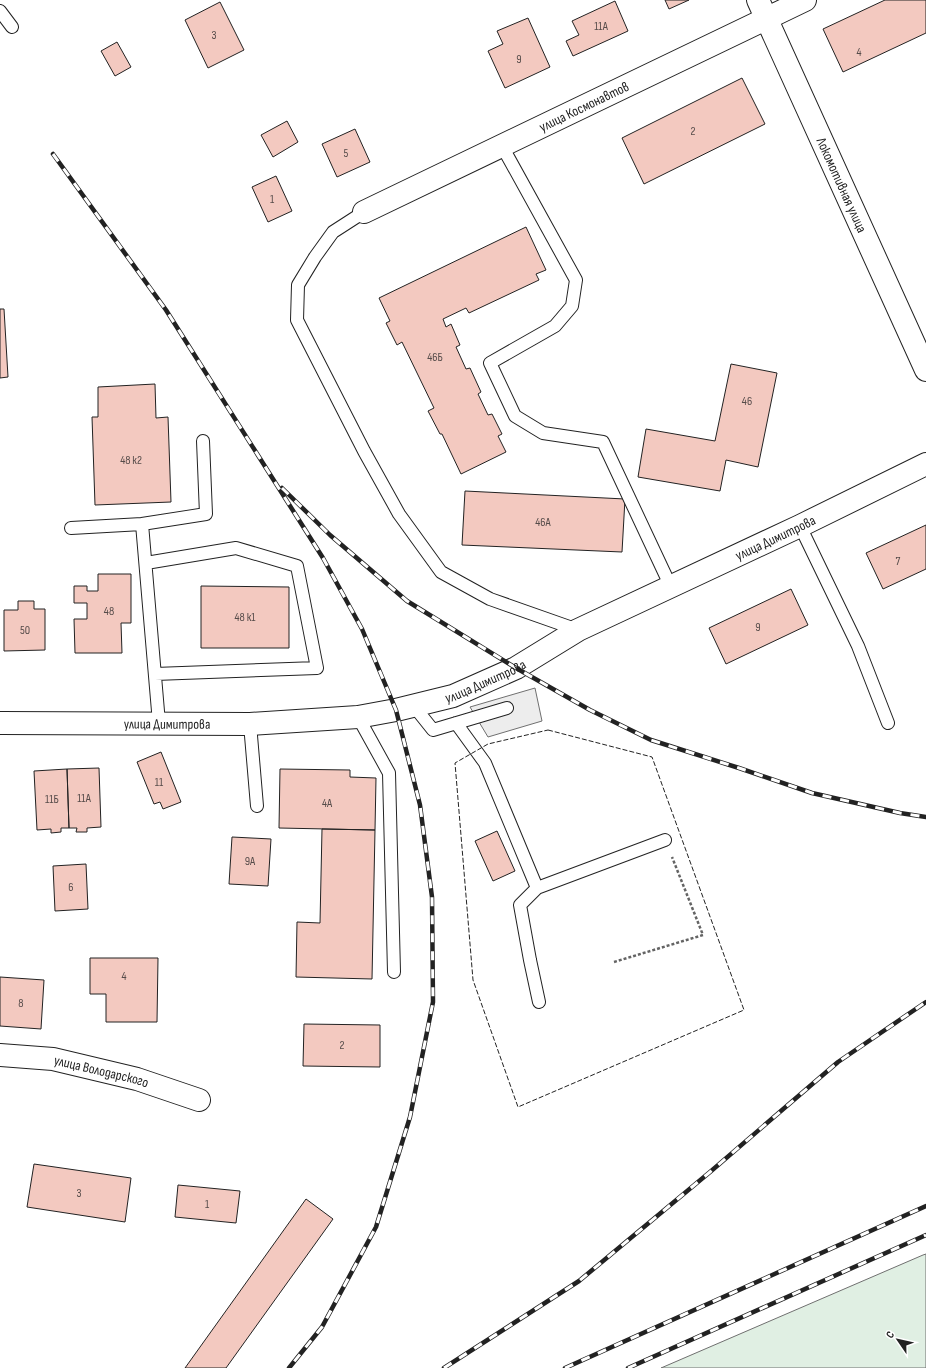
<svg xmlns="http://www.w3.org/2000/svg" width="926" height="1368" viewBox="0 0 926 1368" font-family="'Sofia Sans Condensed',sans-serif">
	<rect width="100%" height="100%" fill="#fff"/>
	<path fill="#e0efe3" stroke="#6f6f6f" d="M926,1254V1368H661L923,1255Z"/>
	<path fill="#ededed" stroke="#6f6f6f" d="M535,688L542,721L488,737L470,707Z"/>
	<path fill="#f3c9c0" stroke="#222" d="M665,0H689L669,9Z
		M885,0H926V33L843,72L823,29Z
		M615,1L628,31L573,56L566,41L579,35L572,21Z
		M220,2L244,50L208,68L185,20Z
		M528,18L550,67L505,88L488,51L503,44L497,31Z
		M117,42L131,67L115,76L101,51Z
		M742,78L765,124L644,184L622,138Z
		M287,121L298,142L273,157L261,135Z
		M355,129L370,162L337,177L322,144Z
		M276,176L292,211L268,222L252,187Z
		M526,227L546,270L536,274L539,280L469,313L466,308L443,319L446,327L451,324L460,345L456,347L466,369L470,368L481,392L478,394L488,415L492,414L502,434L498,436L506,452L461,474L442,434H440L428,411L434,408L402,342L397,345L386,323L390,321L379,298Z
		M0,309H4L8,377L0,378Z
		M731,364L777,373L758,467L726,460L720,491L638,477L646,429L715,441Z
		M155,384L156,418L168,417L171,502L95,505L92,417H98V387Z
		M465,491L625,499L622,552L462,545Z
		M926,525V569L883,589L866,553Z
		M98,574H131V623H121L122,653H75L74,619H87V603H74V586H87V591H98Z
		M201,586L289,587V648H201Z
		M791,589L808,625L726,664L709,628Z
		M18,601H34V609H45V650L4,651V610H18Z
		M161,752L181,802L163,809L160,802L154,804L137,762Z
		M99,768L101,827L87,828V832H76L77,828H69L67,769Z
		M67,769L69,828H61V832L51,833V829L37,830L34,771Z
		M280,769L350,770V777L376,778L375,830L279,828Z
		M322,829L375,830L372,979L296,977L297,922L320,923Z
		M497,831L515,871L493,881L475,841Z
		M232,837L271,839L268,886L229,884Z
		M86,864L88,909L55,911L53,866Z
		M90,958H158L157,1022H106V994H90Z
		M0,977L44,980L41,1029L0,1026Z
		M304,1024L380,1025V1067L303,1066Z
		M34,1164L131,1178L125,1222L27,1207Z
		M178,1185L240,1191L236,1223L175,1217Z
		M306,1199L333,1219L226,1368H185Z"/>
	<g fill="none" stroke-linecap="round" stroke-linejoin="round">
		<defs>
			<path id="service" d="M0,11L12,27
				M502,146L576,280L572,306L555,326L490,363L515,416L543,433L603,442L671,587
				M364,212L333,232L315,257L298,285L297,320L364,451L399,514L441,572L490,599L578,630
				M142,524L206,514L203,441
				M800,526L858,646L888,723
				M71,528L142,524L159,723
				M146,563L236,548L297,566L317,668L155,674
				M413,705L433,730L507,708
				M358,717L389,773L394,972
				M456,723L485,763L537,888L665,840
				M250,724L257,806
				M537,888L520,905L530,960L539,1002"/>
			<g id="minor">
				<path id="s1" d="M758,0L926,370"/>
				<path id="s2" d="M364,212L805,0"/>
				<path id="s3" d="M0,1055L53,1059L137,1079L199,1100"/>
			</g>
			<g id="tertiary">
				<path id="s4" d="M0,723L250,724L358,717L396,710L453,696L516,668L578,630L800,526L926,464"/>
			</g>
		</defs>
		<use href="#service" stroke="#222" stroke-width="14"/>
		<use href="#minor" stroke="#222" stroke-width="24"/>
		<use href="#tertiary" stroke="#222" stroke-width="24"/>
		<path stroke="#646464" stroke-width="2.5" stroke-dasharray="3 2" stroke-linecap="butt" d="M614,962L703,935L672,857"/>
		<use href="#service" stroke="#fff" stroke-width="12"/>
		<use href="#minor" stroke="#fff" stroke-width="22"/>
		<use href="#tertiary" stroke="#fff" stroke-width="22"/>
		<defs>
			<path id="rail" d="M53,154L166,310L323,558L362,629L396,710L420,805L432,897L433,1002L410,1117L376,1227L322,1327L289,1368
				M282,488L330,535L407,601L516,668L590,710L651,740L739,768L812,793L900,813L926,817
				M444,1368L579,1281L710,1172L838,1062L926,1002
				M565,1368L926,1206
				M628,1368L926,1235"/>
		</defs>
		<use href="#rail" stroke="#222" stroke-width="4.5"/>
		<use href="#rail" stroke="#fff" stroke-width="3" stroke-dasharray="9" stroke-linecap="butt"/>
		<path stroke="#222" stroke-width="1" stroke-dasharray="5 2" stroke-linecap="butt" d="M548,730L652,757L744,1010L518,1107L473,980L455,763L488,744Z"/>
	</g>
	<g text-anchor="middle" stroke-width="3" stroke-linejoin="round" paint-order="stroke">
		<g font-size="12" fill="#564c4a">
			<text x="601" y="30">11А</text>
			<text x="214" y="39">3</text>
			<text x="859" y="56">4</text>
			<text x="519" y="63">9</text>
			<text x="693" y="135">2</text>
			<text x="346" y="157">5</text>
			<text x="272" y="203">1</text>
			<text x="435" y="361">46Б</text>
			<text x="747" y="405">46</text>
			<text x="131" y="464">48 к2</text>
			<text x="543" y="526">46А</text>
			<text x="898" y="565">7</text>
			<text x="109" y="615">48</text>
			<text x="245" y="621">48 к1</text>
			<text x="758" y="631">9</text>
			<text x="25" y="634">50</text>
			<text x="159" y="786">11</text>
			<text x="84" y="802">11А</text>
			<text x="52" y="803">11Б</text>
			<text x="327" y="807">4А</text>
			<text x="250" y="865">9А</text>
			<text x="71" y="891">6</text>
			<text x="124" y="980">4</text>
			<text x="21" y="1007">8</text>
			<text x="342" y="1049">2</text>
			<text x="79" y="1197">3</text>
			<text x="207" y="1208">1</text>
		</g>
		<g font-size="14" fill="#222" stroke="#fff">
			<text dy="5" stroke="none"><textPath href="#s2" startOffset="244">улица Космонавтов</textPath></text>
			<text dy="5" stroke="none"><textPath href="#s1" startOffset="203">Локомотивная улица</textPath></text>
			<text dy="5" stroke="none"><textPath href="#s4" startOffset="815">улица Димитрова</textPath></text>
			<text dy="5" stroke="none"><textPath href="#s4" startOffset="491">улица Димитрова</textPath></text>
			<text dy="5" stroke="none"><textPath href="#s4" startOffset="167">улица Димитрова</textPath></text>
			<text dy="5" stroke="none"><textPath href="#s3" startOffset="103">улица Володарского</textPath></text>
		</g>
	</g>
	<g transform="translate(898 1340) rotate(304)" stroke="#ffffff" stroke-width="3" paint-order="stroke">
	<path d="M0-3L7 15L0 10L-7 15Z" fill="#222222"/>
	<text y="-6" font-size="11" font-weight="bold" text-anchor="middle" fill="#222222">С</text>
	</g>
</svg>
